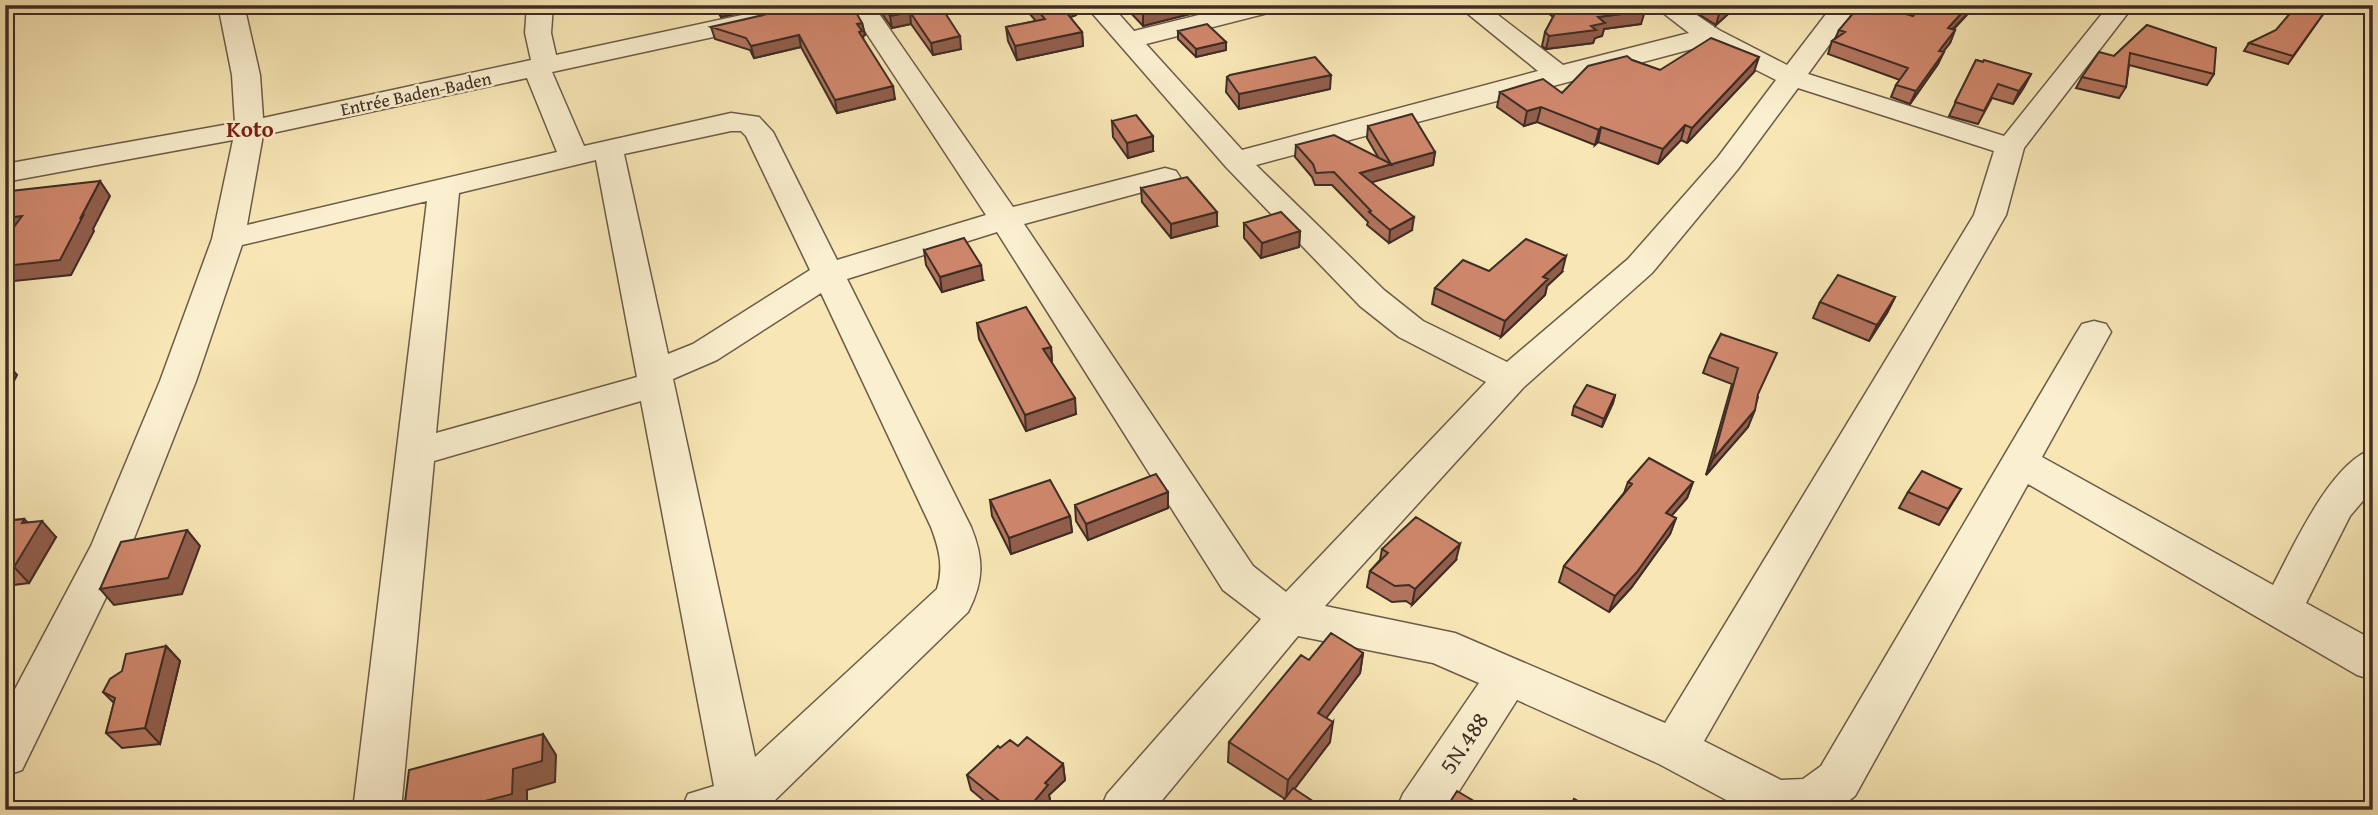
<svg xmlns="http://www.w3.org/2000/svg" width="2378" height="815" viewBox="0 0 2378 815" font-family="'Gentium Book Plus',serif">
	<rect width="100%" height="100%" fill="#f8e6b5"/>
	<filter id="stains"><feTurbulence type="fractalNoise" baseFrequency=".00286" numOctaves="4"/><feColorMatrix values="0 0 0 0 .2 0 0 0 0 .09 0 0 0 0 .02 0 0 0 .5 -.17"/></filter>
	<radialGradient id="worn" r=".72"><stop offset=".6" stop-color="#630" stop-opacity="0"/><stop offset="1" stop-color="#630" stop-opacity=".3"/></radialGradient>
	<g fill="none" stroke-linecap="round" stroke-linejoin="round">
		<defs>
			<path id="minor" d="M218,5H244L260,75L263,118L531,60L525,33L527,5H553L551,33L556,55L788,5H836L833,10L824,13L552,72L584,146L731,113L759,117L773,132L837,260L986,215L848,5H873L1013,207L1165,168L1176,171L1180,177L1176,183L1024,224L1253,566L1286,592L1486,382L1399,337L1360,306L1226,167L1085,5H1111L1134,31L1239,5H1283L1280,10L1146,44L1242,150L1538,71L1457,5H1485L1563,65L1689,33L1653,5H1682L1719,30L1787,65L1833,5H1858L1808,74L2004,136L2109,5H2134L2024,148L2006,215L1704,741L1781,780L1803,779L1821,766L2077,332L2082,324L2094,321L2106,324L2111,332L2042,457L2273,585C2293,547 2331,462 2373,449V489L2350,516L2306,603L2373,640V680L2357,675L2028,484L1855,796L1837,810H1745L1659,764L1517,700L1447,810H1396L1403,794L1479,683L1433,663L1298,636L1154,810H1100L1107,794L1261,619L1223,590L997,232L847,279L971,527C984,559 984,581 968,612L771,804L773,810H681L688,794L714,786L641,401L434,461L401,810H353L427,201L242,245L196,381L131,546L22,770L5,776V708L91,546L160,381L212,239L233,140L5,182V164L235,123L232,75ZM1707,45L1776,80L1718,157L1628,259L1507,362L1423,321L1384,290L1256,165ZM527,78L557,152L247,225L263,135ZM1798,88L1994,151L1974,215L1665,723L1455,633L1325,606L1523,388L1652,273L1738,169ZM731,131H741L746,136L810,270L693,344L668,354L624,154ZM596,160L637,377L436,433L459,193ZM821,293L931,527C939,548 944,567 937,589L755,757L673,379L717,360Z"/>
		</defs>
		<use href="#minor" stroke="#6c5b49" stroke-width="3"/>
		<use href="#minor" fill="#faefcf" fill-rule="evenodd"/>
	</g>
	<path fill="#b2745d" stroke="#3e2d25" stroke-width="2" d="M713,5H752L753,10L721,17Z
		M876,5H940L961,49L933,55L911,24L892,28Z
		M1022,5H1077V9L1075,10L1076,15L1070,17L1082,32L1083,46L1017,60L1008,41L1006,27L1036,21Z
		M1126,5H1219L1193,11L1190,9V14L1143,26L1127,9Z
		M1538,5H1639L1641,24L1604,29L1602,36L1595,38L1593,43L1546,49L1542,46L1545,32L1553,17Z
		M1684,5H1738L1716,25Z
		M1976,5L1953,30H1955L1950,43L1943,52L1938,64L1910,104L1891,97L1896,85L1900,80L1828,54L1832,41L1835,39L1839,30Z
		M2326,10L2288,64L2244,51L2249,43Z
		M862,23L865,35L863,36V40L895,99L837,113L801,47L754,58L750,50L715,39L711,27Z
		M2147,25L2214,74L2207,85L2129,65L2126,87L2119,98L2076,88L2082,77L2114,56Z
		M1178,31L1226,42V50L1196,57L1178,39Z
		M1632,60L1660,70L1754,72L1687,143L1681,140L1658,164L1598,142L1595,145L1537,122L1524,126L1497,107L1500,92L1562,93Z
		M1976,60L2031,74L2024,87L2013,104L1992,98L1978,124L1949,116Z
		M1227,77L1330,89L1239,109L1226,92Z
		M1112,121L1153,151L1128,158L1113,137Z
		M1368,126L1435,152L1433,165L1371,182L1412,230L1389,243L1367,225L1368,222L1332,185H1315L1312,177L1295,157L1296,145L1378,157L1367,138Z
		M1141,188L1217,226L1171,238L1142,202Z
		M1244,223L1300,231L1299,247L1261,258L1244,238Z
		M924,250L983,280L942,292L926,265Z
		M1489,271L1562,272L1547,286L1545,295L1501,337L1432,304L1435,288Z
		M1895,297L1887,313L1869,341L1813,318L1820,302Z
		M977,323L1051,347L1052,363L1076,414L1026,431L979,339Z
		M1721,334L1758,397L1748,427L1706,475L1732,384L1703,373L1709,357Z
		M1615,395L1613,403L1602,427L1572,415L1574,406Z
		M1628,482H1693L1687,498L1671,516L1676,518L1670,534L1631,588L1609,612L1559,582L1564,566L1624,493Z
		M1961,489L1939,525L1899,508L1908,492Z
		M1168,492V508L1088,540L1076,521L1075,505Z
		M990,500L1070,516L1072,532L1011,554L992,516Z
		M24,519L27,522L56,537L29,583L5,586V521Z
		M1382,549L1456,560L1412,605L1406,601L1392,602L1367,587L1370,571L1380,560Z
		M166,646L180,661L160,744L122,748L106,733L114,703L103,692Z
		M1363,653L1360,673L1326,718L1330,742L1294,789L1326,810H1278V808L1285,799L1228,762L1229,742L1309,660Z
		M1018,746L1063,764L1065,780L1049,795L1050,800L1042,810H995L971,790L967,775L1000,748Z"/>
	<path fill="#915e4c" stroke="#3e2d25" stroke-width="2" d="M308,5H340L312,12Z
		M718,5H752L753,10L721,17Z
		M1065,5H1077V9L1075,10L1076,15L1063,20L1062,7Z
		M1169,5H1190V14L1143,26V12Z
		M1193,5H1219L1193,11Z
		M1727,5H1738L1716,25L1720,11Z
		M1969,5H1976L1942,40L1948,28Z
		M1645,11L1641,24L1604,29L1602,36L1595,38L1593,43L1546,49L1549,36L1591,26L1598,17Z
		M910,12L911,24L892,28L890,16Z
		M862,23L865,35L863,36L864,44L861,45L857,24Z
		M1955,30L1950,43L1934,63L1939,51Z
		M1082,32L1083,46L1017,60L1015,46Z
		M799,35L801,47L754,58L751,46Z
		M960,36L961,49L933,55L931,43Z
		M1226,42V50L1196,57V49Z
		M1944,52L1938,64L1910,104L1916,91Z
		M1759,57L1754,72L1687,143L1692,128Z
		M2031,74L2024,87L2013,104L2019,91Z
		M1331,75L1330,89L1239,109V94Z
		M893,86L895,99L837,113L835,100Z
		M1541,107L1537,122L1524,126L1527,111Z
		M1685,125L1681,140L1658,164L1663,149Z
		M1601,127L1598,142L1595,145L1599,130Z
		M1153,136V151L1128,158L1127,143Z
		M1435,152L1433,165L1359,186L1360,173Z
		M100,181L110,196L93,229L94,231L71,275L5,282V266L81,217Z
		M1217,212V226L1171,238V224Z
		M22,216L33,230L5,234V218Z
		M1414,217L1412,230L1389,243L1390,230Z
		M1300,231L1299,247L1261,258L1262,243Z
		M1566,256L1562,272L1547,286L1545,295L1501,337L1505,321L1543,277Z
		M981,265L983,280L942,292L940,277Z
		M1895,297L1887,313L1869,341L1877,325Z
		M1051,347L1052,363L1043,349Z
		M5,361L17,375L5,399Z
		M1615,395L1613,403L1602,427L1604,419Z
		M1075,398L1076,414L1026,431L1025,415Z
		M1755,410L1748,427L1706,475L1713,459Z
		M1693,482L1687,498L1660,529L1666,513Z
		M1168,492V508L1088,540L1086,524Z
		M1070,516L1072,532L1011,554L1009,538Z
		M1676,518L1670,534L1631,588L1609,612L1615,596Z
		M24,519L35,531L42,521L56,537L29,583L14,567L22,523Z
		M187,530L200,546L182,594L114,605L100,589Z
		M1460,544L1456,560L1412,605L1415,589Z
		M166,646L180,661L160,744L145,728Z
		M1363,653L1360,673L1315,733L1318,713Z
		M1333,722L1330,742L1286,800L1288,780Z
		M543,734L556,755L555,782L527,790V810H475L513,769Z
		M1063,764L1065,780L1049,795L1050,800L1042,810H1027L1045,783Z"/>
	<path fill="#cf876c" stroke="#3e2d25" stroke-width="2" d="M807,5H852L862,23L857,24L862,31L859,32L893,86L835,100L799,35L751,46L746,38L711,27Z
		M883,5H940L960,36L931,43L910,12L890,16Z
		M1033,5H1065L1062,7L1082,32L1015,46L1006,27L1045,19Z
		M1136,5H1169L1143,12Z
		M1558,5H1639L1645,11L1598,17L1605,23L1591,26L1596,30L1549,36L1545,32L1559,6Z
		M1711,5H1727L1720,11Z
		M1860,5H1875L1913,16L1923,5H1969L1948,28L1955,30L1939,51L1944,52L1916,91L1896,85L1908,68L1832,41L1845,32L1839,30Z
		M2297,5H2311L2326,10L2293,56L2249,43L2276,30Z
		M1207,24L1226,42L1196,49L1178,31Z
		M2147,25L2216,48L2214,74L2130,53L2126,87L2082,77L2099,52L2114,56Z
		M1711,38L1759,57L1692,128L1685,125L1663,149L1601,127L1599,130L1541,107L1527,111L1500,92L1543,79L1562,93L1588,66L1627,56L1632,60L1660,70Z
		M1315,57L1331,75L1239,94L1227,77L1230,75Z
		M1976,60L1983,62L1984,60L2031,74L2019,91L1998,84L1984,111L1955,102Z
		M1412,114L1435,152L1360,173L1414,217L1390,230L1369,212L1371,211L1334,172L1316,173L1313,164L1296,145L1334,135L1391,164L1368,126Z
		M1136,115L1153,136L1127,143L1112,121Z
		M1187,177L1217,212L1171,224L1141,188Z
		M100,181L81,217L83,216L60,260L5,266V239L22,216L5,218V199L11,191Z
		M1281,212L1300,231L1262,243L1244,223Z
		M964,238L981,265L940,277L924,250Z
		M1526,239L1566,256L1543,277L1548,279L1505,321L1435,288L1463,260L1489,271Z
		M1838,275L1895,297L1877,325L1820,302Z
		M1026,307L1051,347L1043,349L1075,398L1025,415L977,323Z
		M1721,334L1777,353L1758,394L1755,410L1713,459L1738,368L1709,357Z
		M1587,385L1615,395L1604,419L1574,406Z
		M1649,458L1693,482L1666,513L1676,518L1637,572L1615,596L1564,566L1632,484L1628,482Z
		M1922,471L1961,489L1948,509L1908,492Z
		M1156,474L1168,492L1086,524L1075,505Z
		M1050,480L1070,516L1009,538L990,500Z
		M1416,517L1460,544L1415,589L1409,585L1395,586L1370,571L1388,553L1382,549Z
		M24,519L22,523L42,521L14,567L5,568V521Z
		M187,530L168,578L100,589L121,542Z
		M1331,633L1363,653L1318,713L1333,722L1288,780L1229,742L1301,655L1309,660Z
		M166,646L145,728L106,733L115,698L103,692L110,679L122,671L126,654Z
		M543,734L542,761L513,769L512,794L481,802V808L475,810H404L409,770Z
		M1027,737L1063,764L1045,783L1048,785L1027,810H1011L967,775L998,746L1000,748L1010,740L1018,746Z
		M1293,788L1326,810H1281L1278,808Z
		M1457,791L1489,810H1445Z
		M1574,799L1594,810H1569Z"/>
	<g text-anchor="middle" stroke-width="5" stroke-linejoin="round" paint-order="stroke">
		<g font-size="18" fill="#3e2d25" stroke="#faefcf">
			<text transform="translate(416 94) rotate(-12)" y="6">Entrée Baden-Baden</text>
		</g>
		<g font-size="23" font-weight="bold" fill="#7a1f14" stroke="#faefcf">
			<text x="250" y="137">Koto</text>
		</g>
		<g font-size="24" fill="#3e2d25" stroke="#faefcf">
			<text transform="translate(1464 743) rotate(-56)" y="8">5N.488</text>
		</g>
	</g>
	<rect width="2378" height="815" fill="none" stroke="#f8e6b5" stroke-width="28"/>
	<rect x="7" y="7" width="2364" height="801" fill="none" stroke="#3e2d25" stroke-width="3.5"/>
	<rect x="14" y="14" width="2350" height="787" fill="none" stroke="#3e2d25" stroke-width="2"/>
	<rect width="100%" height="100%" filter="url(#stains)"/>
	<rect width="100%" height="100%" fill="url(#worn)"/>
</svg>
